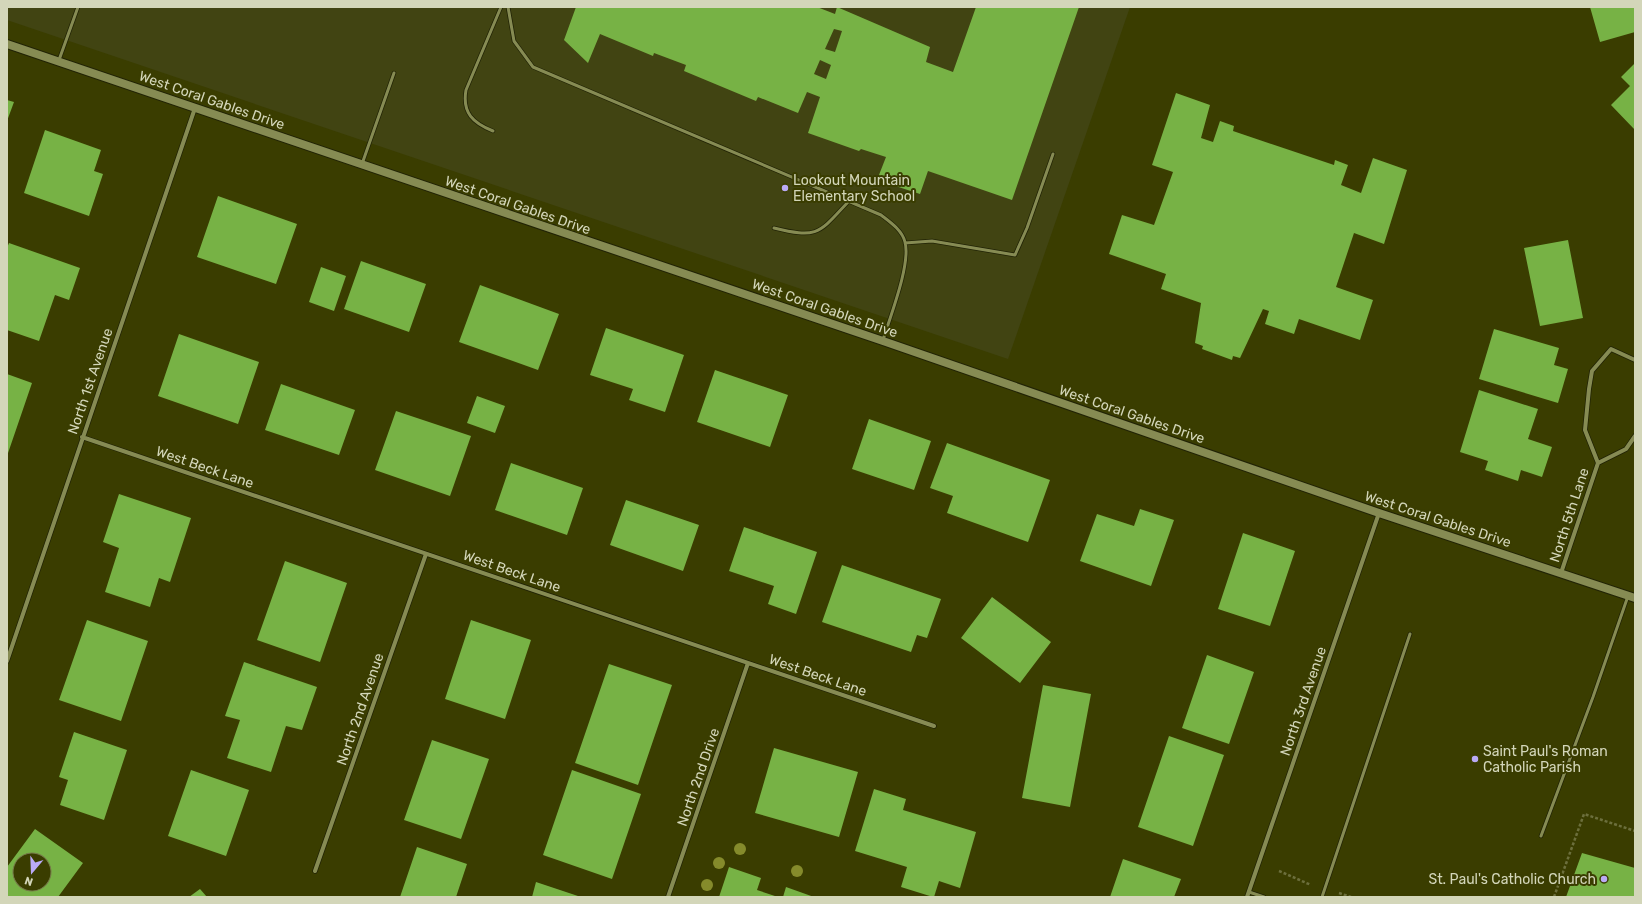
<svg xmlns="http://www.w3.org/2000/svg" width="1642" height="904" viewBox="0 0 1642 904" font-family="Rubik,sans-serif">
	<rect width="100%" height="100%" fill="#3a3d00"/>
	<path fill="#414412" d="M7,7H1130L1008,359L7,20Z"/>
	<path fill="#77b245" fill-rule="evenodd" d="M576,7H817L835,14L837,7L930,47L926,62L953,72L976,7H1079L1012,200L928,171L920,194L877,180L886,157L861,149L859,151L808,133L820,97L807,92L798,113L758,97L756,101L684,71L686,65L654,53L653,56L600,34L588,63L564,40ZM834,29L842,31L835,52L825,49ZM820,60L831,65L826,79L814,74Z
		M1590,7H1635V32L1600,42Z
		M1635,63V130L1611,105L1630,86L1621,77Z
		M1176,93L1210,105L1201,138L1213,142L1220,121L1234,126L1233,131L1334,165L1335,160L1348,165L1341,185L1361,193L1373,158L1407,170L1384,244L1354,233L1336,287L1373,300L1360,340L1299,319L1294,334L1265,324L1269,311L1263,309L1240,358L1233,356L1232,360L1202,349L1203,346L1195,343L1201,303L1161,289L1166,274L1109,254L1122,215L1154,225L1173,172L1152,165Z
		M7,100L14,102L7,121Z
		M45,130L101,150L94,171L103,174L89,216L24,193Z
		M218,196L297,224L276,284L197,257Z
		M1568,240L1583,318L1540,326L1524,248Z
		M9,243L80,268L69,300L55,295L39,341L7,330V248Z
		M361,261L426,284L409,332L344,309Z
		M321,267L346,276L334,311L309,302Z
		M480,285L559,314L538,370L459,342Z
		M606,328L684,355L665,412L629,400L633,389L590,375Z
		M1494,329L1559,348L1554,365L1568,369L1558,403L1479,379Z
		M179,334L259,362L238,424L158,396Z
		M715,370L788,395L770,447L697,422Z
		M7,374L32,383L7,456Z
		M281,384L355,410L339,455L265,430Z
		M1479,390L1538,409L1528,439L1552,447L1542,477L1521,470L1518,481L1485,470L1488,461L1460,452Z
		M477,396L505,406L495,433L467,423Z
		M396,411L471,436L450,496L375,470Z
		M869,419L931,441L914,490L852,469Z
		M947,443L1050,480L1028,542L947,513L953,496L930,488Z
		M511,463L583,488L567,535L495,510Z
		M119,494L191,518L170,582L159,578L150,607L105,592L119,548L103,542Z
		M626,500L699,525L683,571L610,545Z
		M1140,509L1174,520L1151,586L1080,561L1097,514L1134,526Z
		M744,527L817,552L796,614L768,604L774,586L729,571Z
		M1243,533L1295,551L1270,626L1218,609Z
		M285,561L347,583L320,662L257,640Z
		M842,565L941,599L927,638L917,635L911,652L822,622Z
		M992,597L1051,642L1020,683L961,638Z
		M87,620L148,641L121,721L59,700Z
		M471,620L531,640L505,719L445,699Z
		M1207,655L1254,672L1229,744L1182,728Z
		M244,662L317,687L302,730L286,726L271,772L227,758L240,720L225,716Z
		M609,664L672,685L638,785L575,763Z
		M1043,685L1091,694L1070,807L1022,798Z
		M74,732L127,750L104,820L60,805L68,780L59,777Z
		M1169,736L1224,755L1193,846L1138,827Z
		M432,740L489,759L461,839L404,820Z
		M774,748L858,772L839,837L755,813Z
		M191,770L249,790L226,856L168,836Z
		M572,770L641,794L612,879L543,855Z
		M874,789L906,799L903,810L976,832L960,888L939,881L934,897H933L901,887L907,867L855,851Z
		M35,829L83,863L58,897H7V867ZM20,860H44V884H20Z
		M417,847L467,864L456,897H400Z
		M1582,853L1635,868V897H1566Z
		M1123,859L1181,879L1174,897H1110Z
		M729,867L761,878L757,890L778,897H719Z
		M536,882L581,897H532Z
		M786,887L814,897H783Z
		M200,889L207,897H189Z"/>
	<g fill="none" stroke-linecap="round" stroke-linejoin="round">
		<defs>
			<path id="lane" d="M508,7L514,41L533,67L881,215C890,222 902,230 905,242C911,264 890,317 883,340
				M59,60L78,7
				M493,131C473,123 462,113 466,90L501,7
				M362,164L394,73
				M774,228C819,239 819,233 849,201
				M905,243L932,241L1015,255L1027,228L1053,154
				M1541,836L1593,697L1628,596
				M1249,892L1264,897
				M1322,897L1410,634"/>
			<path id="street" d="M82,437L934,726
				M1598,463L1626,449L1635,436
				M1561,573L1598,463L1585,430L1589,389L1592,371L1611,349L1635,360
				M7,661L195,108
				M315,871L426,554
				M668,897L748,663
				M1247,897L1379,513"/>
			<path id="secondary" d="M7,44L883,341L1379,513L1635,598"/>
		</defs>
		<use href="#lane" stroke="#212305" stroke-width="4.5"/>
		<use href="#street" stroke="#212305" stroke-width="5.5"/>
		<use href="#secondary" stroke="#212305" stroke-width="10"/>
		<path stroke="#6c6f3c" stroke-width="2.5" stroke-dasharray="3 2" stroke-linecap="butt" d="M1279,871L1311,885
			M1339,893L1351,897
			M1554,897L1584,814L1635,831"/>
		<use href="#lane" stroke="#868b53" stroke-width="3"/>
		<use href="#street" stroke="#868b53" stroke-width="4"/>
		<use href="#secondary" stroke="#868b53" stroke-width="8"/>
	</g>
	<g fill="#858b2b">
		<circle cx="740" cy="849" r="6"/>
		<circle cx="719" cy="863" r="6"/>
		<circle cx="797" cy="871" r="6"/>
		<circle cx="707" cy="885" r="6"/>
	</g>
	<g fill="#baaaf6" stroke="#3a3d00" stroke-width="1.5">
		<circle cx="785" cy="188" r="4"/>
		<circle cx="1475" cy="759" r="4"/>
		<circle cx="1604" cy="879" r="4"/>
	</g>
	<g text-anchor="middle" stroke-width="4" stroke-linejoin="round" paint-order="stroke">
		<g font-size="14" fill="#d3d6b9" stroke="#3a3d00">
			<text transform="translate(212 100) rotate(19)" y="5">West Coral Gables Drive</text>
			<text transform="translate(518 205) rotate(19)" y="5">West Coral Gables Drive</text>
			<text transform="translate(825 308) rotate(19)" y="5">West Coral Gables Drive</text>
			<text transform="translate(90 381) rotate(-71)" y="5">North 1st Avenue</text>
			<text transform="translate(1132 414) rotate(19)" y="5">West Coral Gables Drive</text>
			<text transform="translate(205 467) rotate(19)" y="5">West Beck Lane</text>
			<text transform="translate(1569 515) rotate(-72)" y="5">North 5th Lane</text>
			<text transform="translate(1438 519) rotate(18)" y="5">West Coral Gables Drive</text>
			<text transform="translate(512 571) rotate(19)" y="5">West Beck Lane</text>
			<text transform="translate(818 675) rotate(19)" y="5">West Beck Lane</text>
			<text transform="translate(1303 701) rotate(-71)" y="5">North 3rd Avenue</text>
			<text transform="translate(360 709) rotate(-71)" y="5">North 2nd Avenue</text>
			<text transform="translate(698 777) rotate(-71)" y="5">North 2nd Drive</text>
		</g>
		<g font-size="14" fill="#d3d6b9" stroke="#3a3d00" text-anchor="start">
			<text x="793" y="185">Lookout Mountain<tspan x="793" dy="16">Elementary School</tspan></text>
			<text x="1483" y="756">Saint Paul's Roman<tspan x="1483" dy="16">Catholic Parish</tspan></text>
			<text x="1596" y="884" text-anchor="end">St. Paul's Catholic Church</text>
		</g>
	</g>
	<rect width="1642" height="904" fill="none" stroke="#d3d6b9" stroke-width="16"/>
	<g transform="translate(32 872) rotate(199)"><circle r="19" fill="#3a3d00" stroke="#777a4a"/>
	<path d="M0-3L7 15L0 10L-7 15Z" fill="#baaaf6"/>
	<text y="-6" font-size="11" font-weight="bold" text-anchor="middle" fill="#d3d6b9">N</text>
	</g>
</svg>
